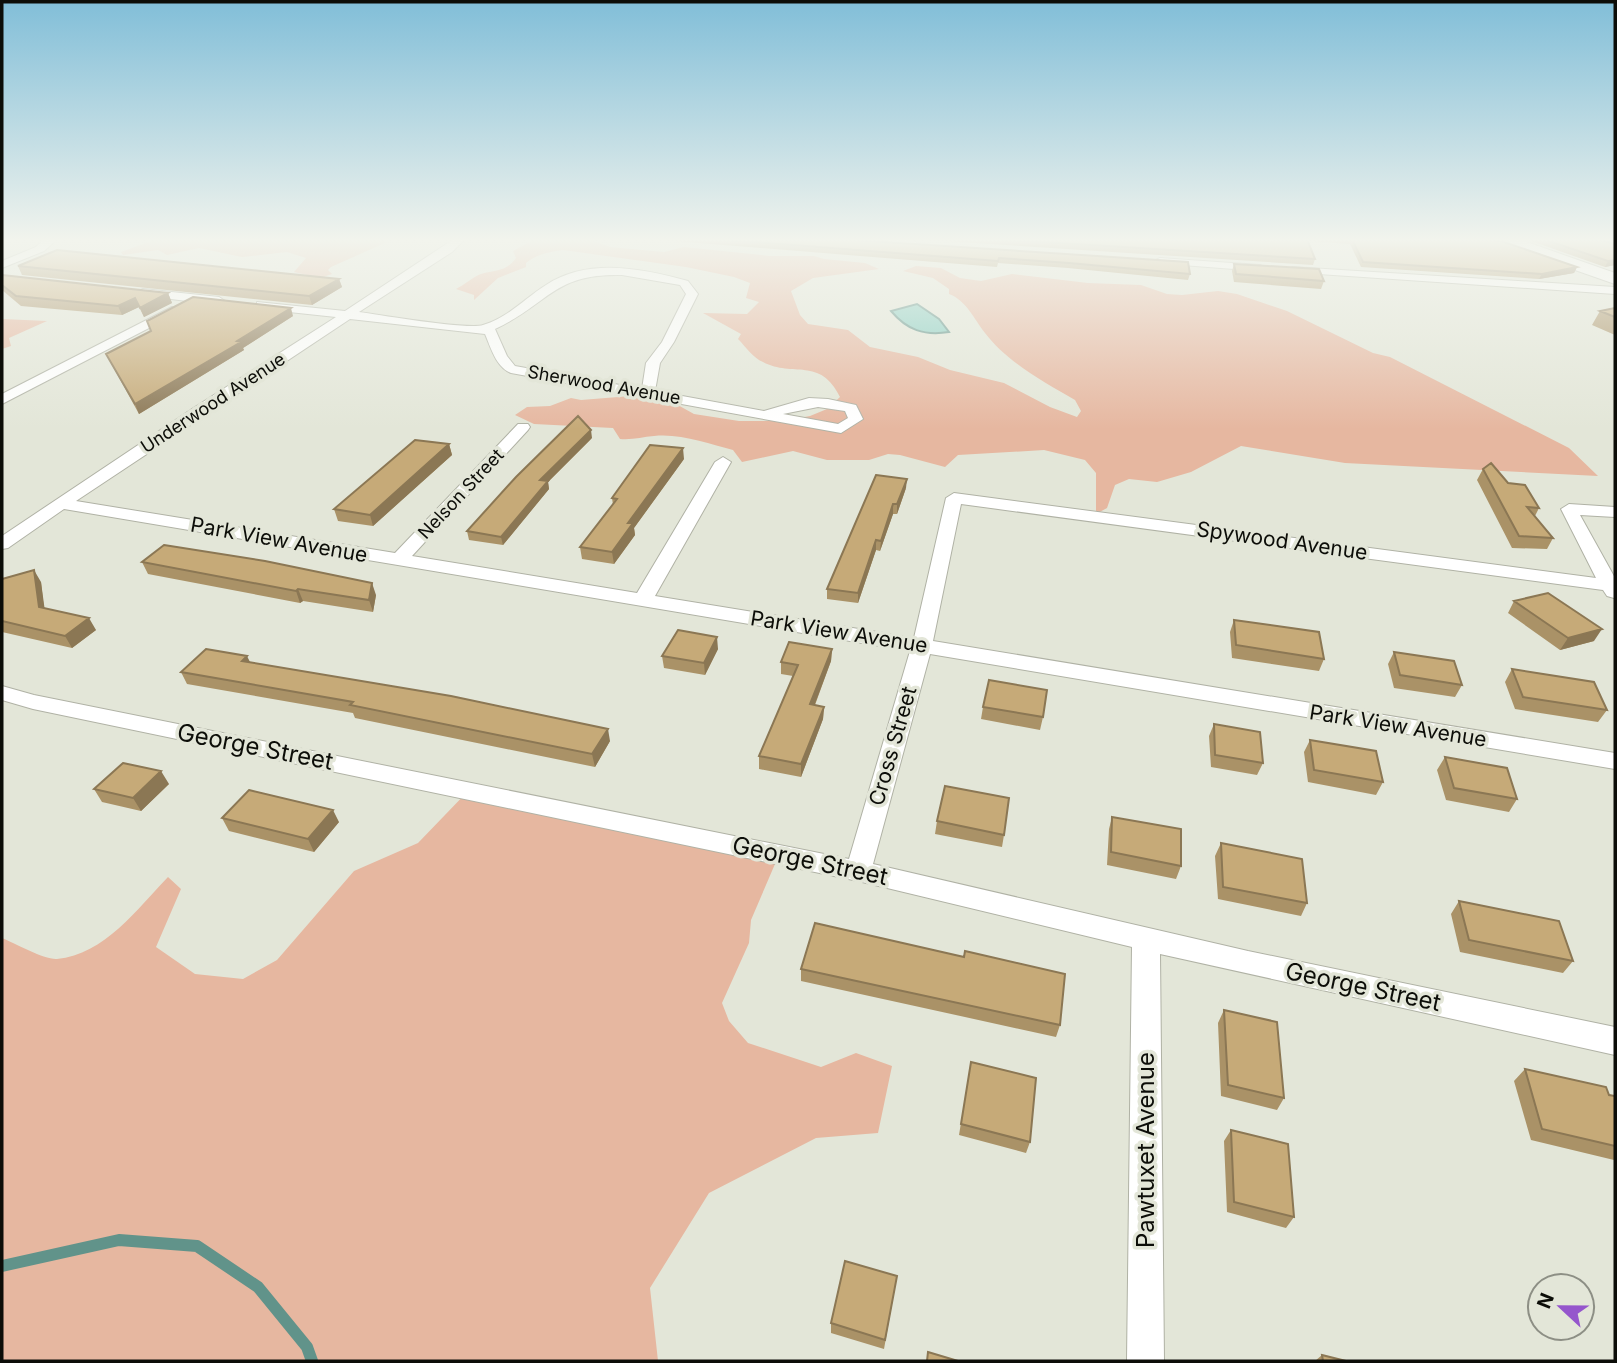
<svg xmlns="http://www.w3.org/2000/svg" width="1617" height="1363" viewBox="0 0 1617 1363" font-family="Inter,sans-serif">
	<rect width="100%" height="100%" fill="#e3e6d8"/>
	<path fill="#e6b7a0" d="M157,239H377L387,242L331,267L328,270L332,274L320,278L294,272L306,258L287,252L242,257L199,248L167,255L158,250L123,255L121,252Z
		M535,239L591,240L610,247L664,252L684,247L770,256H814L824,259L865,263L879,269L813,278L791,291L800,315L808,324L848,330L870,347L918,357L950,370L1004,383L1050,407L1077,417L1081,411L1075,400C1044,382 1007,362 985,333C974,319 966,300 949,294V289L933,278L903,271L916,266L941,268L960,278L981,281L1012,274L1088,283L1141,285L1167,294L1182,295L1218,291L1237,294L1287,311L1373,353L1390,357L1569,448L1598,476L1345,463L1241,446L1191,472L1157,482L1129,479L1115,485L1107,508L1096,514V473L1085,460L1044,450L958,455L945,467L900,455L888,454L869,460H827L793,451L742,462L733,450C709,444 680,433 654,436C642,437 633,440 620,439L613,428L534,424L515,415L527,407L550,406L571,398L581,400L643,395L676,404L694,414L739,421H783L810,416L827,409L840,397C820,356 793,378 763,362C753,358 746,347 738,339L741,334L703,313L747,314L759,302L746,298L750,283L734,277L686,267L563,250C549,252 537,254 526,263V267L498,278L474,300V295L456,289C464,285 473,277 481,274C496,270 506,272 516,258L513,251Z
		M2,319L47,321L9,338L11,346L2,349Z
		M470,789L778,857L751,920L749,943L722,1003L729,1021L748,1043L821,1067L856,1053L892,1066L878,1133L816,1138L709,1193L650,1288L658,1361H2V938C14,943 45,960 57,959C104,955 138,908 168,877L181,889L156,947L195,974L243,979L277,960L354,871L418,843Z"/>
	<path fill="#86cdc1" stroke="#61938a" stroke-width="2" d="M917,304L939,319L949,332C924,336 907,330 891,311Z"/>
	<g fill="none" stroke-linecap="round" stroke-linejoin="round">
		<path stroke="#61938a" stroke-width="12" d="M2,1266L119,1240L197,1246L258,1287L307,1347L312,1361"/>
		<defs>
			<path id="street" d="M44,239H54V242L44,251L2,268V261L36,247Z
				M454,239H465L452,252L359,312C381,315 468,330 483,325C508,318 525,298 546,285C589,257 643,269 688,281L698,294L674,342L660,363L655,391L764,411L809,398L828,399L856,405L863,419L841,433L511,373C496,367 491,348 485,334L350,319L76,501L395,553L518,424H528L530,427L528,430L412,556L637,593L715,462L723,457L731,462L655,596L914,638L946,498L954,493L1596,578L1561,509L1569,504L1615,507V517L1580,515L1615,578L1614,598L1607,596L1603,590L961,504L933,641L1615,753V769L930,654L873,864L1248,951L1615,1027V1055L1160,954L1164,1361H1127L1132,947L858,881L33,709L2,700V686L34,695L849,859L910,651L64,509L8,548L2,549V536L192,409L336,317L261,309L257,308V302L345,311ZM622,275L680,285L686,294L662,342L646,363L642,389L515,366L507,356L495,329C549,304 553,273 622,275ZM818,407L845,411L848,418L838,424L783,414Z
				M835,239C853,237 906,235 920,244L915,247L840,242Z
				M1468,239H1529L1511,244L1473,242Z
				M1160,258L1260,265L1266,268L1260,271L1156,263L1154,261Z
				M1293,267L1615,287V294L1289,272L1287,270Z
				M143,289L219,297L225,301L219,305L139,295V291Z
				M172,307L178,311L176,314L2,404V394Z"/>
			<path id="primary" d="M1496,239H1518L1615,273V284L1498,243Z"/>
		</defs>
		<use href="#street" stroke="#b0b2a5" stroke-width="2"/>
		<use href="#primary" stroke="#b0b2a5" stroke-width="2"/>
		<use href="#street" fill="#fff" fill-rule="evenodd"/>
		<use href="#primary" fill="#fff" fill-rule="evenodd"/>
	</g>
	<path fill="#aa9267" d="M649,239H839L1190,274L1188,280L1068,268L998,263L997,267Z
		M913,239H1474L1577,267L1574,273L1539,279L1361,267L1350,244L1308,241L1315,259L1313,265Z
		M1530,239H1598L1615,265L1605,267L1531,241Z
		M1234,264L1324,281L1321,289L1234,282L1232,271Z
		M18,266L339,279L342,287L312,305L22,275Z
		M2,275L168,293L172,303L144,317L139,307L122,315L21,306L2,290Z
		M1615,308V335L1592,325L1600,311Z
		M293,316L243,348L244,350L139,414L106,354L151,331L147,321Z
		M592,438L548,482L549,489L503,545L469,540L467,531Z
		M449,444L452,455L373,526L338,521L334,509Z
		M684,459L634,528L635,535L614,564L582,559L580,547L613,505L612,498Z
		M1483,469L1508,483L1539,508L1535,516L1553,538L1547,549L1512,548L1477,480Z
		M906,488L897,514H893L880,551L876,550L858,603L827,599V589Z
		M142,562L376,595L373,612L303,601L300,603L148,574Z
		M2,579L41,582L44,609L96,630L72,648L2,632Z
		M1514,601L1594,641L1560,650L1508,613Z
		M1234,620L1324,659L1319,671L1232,658L1230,632Z
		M718,649L705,675L664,668L662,656Z
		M832,649L831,661L815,705L824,707L823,719L801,777L759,769V756L793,676L781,674V662Z
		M1394,652L1462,685L1455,697L1394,688L1388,664Z
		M250,663L610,741L595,767L355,718L353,713L187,684L181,672Z
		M1512,669L1607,710L1598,722L1515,709L1505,682Z
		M983,707L1043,717L1040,730L981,719Z
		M1214,724L1263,763L1257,775L1211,767L1209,736Z
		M1310,740L1383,782L1376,795L1308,782L1304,752Z
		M1445,757L1517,799L1509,812L1446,800L1437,770Z
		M169,784L141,811L102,802L94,789Z
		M1112,817L1181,866L1176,879L1107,865L1109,829Z
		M222,818L339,822L314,852L229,831Z
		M937,821L1004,835L1002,847L935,834Z
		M1221,843L1307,903L1301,916L1218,899L1215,856Z
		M1459,901L1573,961L1563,973L1460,952L1451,914Z
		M801,969L1060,1025L1056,1037L801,981Z
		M1224,1010L1284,1098L1277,1110L1221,1096L1218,1023Z
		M1525,1069L1615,1096V1159L1614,1160L1531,1140L1514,1081Z
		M969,1074L1030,1142L1026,1153L959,1135Z
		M1231,1130L1294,1217L1286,1228L1227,1212L1224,1141Z
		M897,1276L884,1349L831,1333V1323Z
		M1322,1355L1346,1361H1315Z"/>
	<path fill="#8b7754" d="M1615,260V265L1605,267L1608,261Z
		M1577,267L1574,273L1539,279L1542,274Z
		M339,279L342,287L312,305L309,296Z
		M168,293L172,303L144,317L140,308Z
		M135,298L139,307L122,315L118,306Z
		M291,308L293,316L243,348L244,350L139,414L135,404Z
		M591,430L592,438L548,482L549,489L503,545L501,537L540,480Z
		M449,444L452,455L373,526L370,515Z
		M683,448L684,459L634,528L635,535L614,564L612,552L628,523Z
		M907,479L906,488L897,514V504Z
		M893,504V514L880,551L881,541Z
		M876,540V550L858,603V593Z
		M34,570L41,582L46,619L39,607Z
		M372,583L376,595L373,612L369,600Z
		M298,589L303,601L300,603L296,591Z
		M89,618L96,630L72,648L65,636Z
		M1602,629L1594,641L1560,650L1568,638Z
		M717,637L718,649L705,675L704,663Z
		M832,649L831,661L810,717V704Z
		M247,656L253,668L242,661Z
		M824,707L823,719L801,777V764Z
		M608,729L610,741L595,767L592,754Z
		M161,771L169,784L141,811L133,798Z
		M333,810L339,822L314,852L308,839Z"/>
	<path fill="#c6aa78" stroke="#8b7754" stroke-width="2" d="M716,239H839L1188,262L1190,274L1069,263L999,258L998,261Z
		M997,239H1307L1315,259Z
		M1347,239H1474L1501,241L1577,267L1542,274L1363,262L1352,239Z
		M1543,239H1598L1615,244V260L1608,261Z
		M57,250L339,279L309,296L18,266Z
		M1234,264L1319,269L1324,281L1236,274Z
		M2,275L168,293L140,308L135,298L118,306L16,296L2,285Z
		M193,297L291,308L237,341L241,342L135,404L106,354L151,331L147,321Z
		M1615,308V317L1600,311Z
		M578,416L591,430L540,480L548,481L501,537L467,531L516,477Z
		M415,440L449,444L370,515L334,509Z
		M650,445L683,448L628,523H633L612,552L580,547L617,499L612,498Z
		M1491,463L1508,483L1525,485L1539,508L1527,507L1553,538L1519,536L1483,469Z
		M876,475L907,479L897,504H893L881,541L876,540L858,593L827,589Z
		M164,545L265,561L372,583L369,600L298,589L296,591L142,562Z
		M34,570L39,607L89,618L65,636L2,621V579Z
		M1548,593L1602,629L1568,638L1514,601Z
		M1234,620L1319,632L1324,659L1236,645Z
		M678,630L717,637L704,663L662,656Z
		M789,642L832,649L810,704L824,707L801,764L759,756L798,665L781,662Z
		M206,649L247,656L242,661L451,696L608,729L592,754L350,705L353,702L181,672Z
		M1394,652L1454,661L1462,685L1400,675Z
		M1512,669L1594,682L1607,710L1523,697Z
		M989,680L1047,690L1043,717L983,707Z
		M1214,724L1260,732L1263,763L1215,755Z
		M1310,740L1376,751L1383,782L1314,770Z
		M1445,757L1507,768L1517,799L1454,788Z
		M123,763L161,771L133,798L94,789Z
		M945,786L1009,798L1004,835L937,821Z
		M249,790L333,810L308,839L222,818Z
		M1112,817L1181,829V866L1111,852Z
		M1221,843L1302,859L1307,903L1223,887Z
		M1459,901L1559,921L1573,961L1469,940Z
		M815,923L964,957L965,951L1065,974L1060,1025L801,969Z
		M1224,1010L1277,1022L1284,1098L1228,1085Z
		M971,1062L1036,1078L1030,1142L961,1124Z
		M1525,1069L1606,1087L1609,1095L1615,1096V1146L1542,1129Z
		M1231,1130L1288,1144L1294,1217L1234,1202Z
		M845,1261L897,1276L885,1340L831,1323Z
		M928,1352L958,1361H927Z
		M1322,1355L1346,1361H1323Z"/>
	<linearGradient id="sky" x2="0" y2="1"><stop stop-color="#81bed8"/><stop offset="0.56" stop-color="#f2f4ed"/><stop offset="1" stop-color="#f2f4ed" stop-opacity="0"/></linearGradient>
	<rect width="1617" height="429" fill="url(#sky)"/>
	<g text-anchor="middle" stroke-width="7" stroke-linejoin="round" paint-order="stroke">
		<g font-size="18" fill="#0c0d08" stroke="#e3e6d8">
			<text transform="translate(604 385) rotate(10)" y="6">Sherwood Avenue</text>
			<text transform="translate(213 403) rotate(-33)" y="6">Underwood Avenue</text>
			<text transform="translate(461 494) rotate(-47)" y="6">Nelson Street</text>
		</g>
		<g font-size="21" fill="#0c0d08" stroke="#e3e6d8">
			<text transform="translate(279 540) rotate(10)" y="7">Park View Avenue</text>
			<text transform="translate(1282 541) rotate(8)" y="7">Spywood Avenue</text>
			<text transform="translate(839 632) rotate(9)" y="7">Park View Avenue</text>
			<text transform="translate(1398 726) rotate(9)" y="7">Park View Avenue</text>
			<text transform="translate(893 746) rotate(-74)" y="7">Cross Street</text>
		</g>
		<g font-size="24" fill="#0c0d08" stroke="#e3e6d8">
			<text transform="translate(255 747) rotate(11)" y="8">George Street</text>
			<text transform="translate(810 861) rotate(12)" y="8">George Street</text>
			<text transform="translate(1363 987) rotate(12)" y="8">George Street</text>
			<text transform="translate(1146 1150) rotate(-90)" y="8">Pawtuxet Avenue</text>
		</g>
	</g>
	<rect width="1617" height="1363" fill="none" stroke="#0c0d08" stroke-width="7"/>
	<g transform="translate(1561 1307) rotate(292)"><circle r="33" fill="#e3e6d8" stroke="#8d8f85" stroke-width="2"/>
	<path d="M0-5L12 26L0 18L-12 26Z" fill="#9556cc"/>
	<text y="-10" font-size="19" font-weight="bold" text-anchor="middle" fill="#0c0d08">N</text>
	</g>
</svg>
